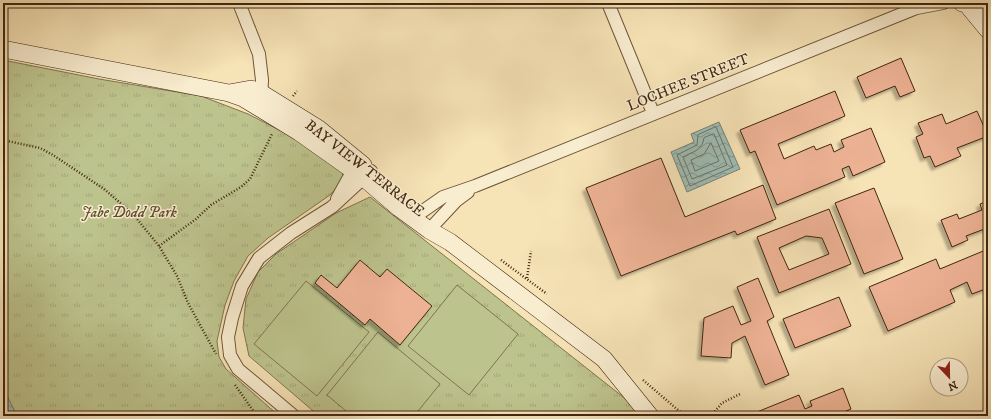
<svg xmlns="http://www.w3.org/2000/svg" width="991" height="419" viewBox="0 0 991 419" font-family="'IM FELL DW Pica',serif">
	<defs>
		<pattern id="park-tufts" width="24" height="20" patternUnits="userSpaceOnUse"><rect width="24" height="20" fill="#bdc38d"/><path d="M3 7l-1-3M5 7V3M7 7l1-3M15 17l-1-3M17 17v-4M19 17l1-3" fill="none" stroke="#a4a779"/></pattern>
		<pattern id="water-waves" width="16" height="10" patternUnits="userSpaceOnUse"><rect width="16" height="10" fill="#9ebdb5"/><path d="M0 5q4-4 8 0t8 0" fill="none" stroke="#829992"/></pattern>
		<filter id="shadow"><feDropShadow dx="-3.5" dy="3.5" stdDeviation="1" flood-color="#0004"/></filter>
	</defs>
	<rect width="100%" height="100%" fill="#f6e3b6"/>
	<filter id="stains"><feTurbulence type="fractalNoise" baseFrequency=".005" numOctaves="4"/><feColorMatrix values="0 0 0 0 .2 0 0 0 0 .09 0 0 0 0 .02 0 0 0 .5 -.17"/></filter>
	<radialGradient id="worn" r=".72"><stop offset=".6" stop-color="#630" stop-opacity="0"/><stop offset="1" stop-color="#630" stop-opacity=".3"/></radialGradient>
	<path fill="url(#park-tufts)" stroke="#80744f" d="M3,60L99,79L201,96L248,114L289,135L343,170L342,182L330,195L268,238L248,256L234,281L225,305L217,341L219,357L226,369L279,416H17L3,388Z
		M370,197L632,404L639,416H319L249,356L243,328L246,299L258,272L276,254L336,213Z"/>
	<path fill="#bdc38d" stroke="#80744f" d="M306,281L369,332L317,396L254,344Z
		M457,285L518,334L469,395L408,346Z
		M378,332L440,384L414,416H352L327,395Z"/>
	<path fill="url(#water-waves)" stroke="#798173" d="M719,122L740,169L687,192L671,152L694,142L691,134Z
		M3,388L17,416H3Z"/>
	<g fill="none" stroke-linecap="round" stroke-linejoin="round">
		<path stroke="#707263" stroke-width="1" d="M716,127L733,167L690,186L677,155L697,145L698,135Z
			M714,134L727,165L692,179L683,157C694,151 702,151 704,138Z
			M711,143L719,161L695,171L691,160L704,154Z"/>
	</g>
	<path fill="#edb294" stroke="#422611" fill-rule="evenodd" filter="url(#shadow)" d="M901,58L915,91L900,97L895,86L866,98L857,77Z
		M835,91L845,116L778,144L784,159L814,146L816,150L831,144L834,152L844,147L841,140L871,128L885,162L853,176L849,166L842,169L845,177L777,205L755,151L750,153L740,130Z
		M977,111L988,136L957,148L961,156L935,167L930,156L924,158L916,137L923,134L918,123L942,114L946,124Z
		M661,158L685,217L763,185L776,219L737,235L735,231L621,276L586,188Z
		M874,188L903,259L864,274L835,203Z
		M988,201V229L987,228L966,236L968,240L952,247L941,220L957,214L959,219L982,210L980,204Z
		M829,209L851,264L779,293L757,237ZM806,236L822,238L829,254L789,270L779,248Z
		M988,249V288L972,294L967,282L950,290L955,302L888,331L869,287L936,259L940,269Z
		M360,260L380,277L387,269L432,306L400,345L370,319L365,325L315,283L321,275L337,288Z
		M758,278L774,317L767,321L789,375L765,385L745,336L732,343L731,358L701,356L704,318L733,306L741,325L751,321L737,287Z
		M839,297L851,326L795,348L783,319Z
		M843,388L851,409L834,416H747L799,395L805,409L812,406L810,401Z"/>
	<g fill="none" stroke-linecap="round" stroke-linejoin="round">
		<defs>
			<path id="street" d="M239,3L259,54L262,80L261,100
				M608,3L653,113
				M917,8L943,3
				M337,199L356,165
				M413,218L443,197L475,186L914,9L924,3
				M429,230L456,201L468,192
				M294,416L238,369L230,355L228,337L232,318L242,286L259,258L291,233L332,207L371,171"/>
			<path id="secondary" d="M962,3L975,7L985,3
				M969,7L988,30
				M3,49L229,93L243,98L299,132L364,178L399,208L429,230L450,242L604,359L650,416
				M229,93L251,89L261,93L319,129L363,165"/>
		</defs>
		<use href="#street" stroke="#6f553a" stroke-width="14"/>
		<use href="#secondary" stroke="#422611" stroke-width="18"/>
		<path stroke="#422611" stroke-width="2.5" stroke-dasharray="1 2" stroke-linecap="butt" d="M293,96L297,91
			M3,140L40,148L53,155L104,189L133,214L159,246L177,276L188,303L216,354
			M159,246L196,219L211,205L241,187L250,179L272,134
			M501,260L547,294
			M527,278L531,251
			M643,380L685,416
			M235,385L257,416
			M711,416L722,403L740,394"/>
		<use href="#street" stroke="#f9edd0" stroke-width="12"/>
		<use href="#secondary" stroke="#f9edd0" stroke-width="17"/>
	</g>
	<g text-anchor="middle" stroke-width="3" stroke-linejoin="round" paint-order="stroke">
		<g font-size="15" fill="#422611" stroke="#f9edd0">
			<text transform="translate(688 82) rotate(-22)" y="5">LOCHEE STREET</text>
			<text transform="translate(365 168) rotate(38)" y="5">BAY VIEW TERRACE</text>
		</g>
		<g font-size="15" font-style="italic" fill="#614d30" stroke="#f9edd0">
			<text x="129" y="217">Jabe Dodd Park</text>
		</g>
	</g>
	<rect width="991" height="419" fill="none" stroke="#f6e3b6" stroke-width="16"/>
	<rect x="4" y="4" width="983" height="411" fill="none" stroke="#422611" stroke-width="2"/>
	<rect x="8" y="8" width="975" height="403" fill="none" stroke="#422611"/>
	<g transform="translate(949 377) rotate(158)"><circle r="19" fill="#f9edd0" stroke="#b09d84"/>
	<path d="M0-3L7 15L0 10L-7 15Z" fill="#8f2418"/>
	<text y="-6" font-size="11" font-weight="bold" text-anchor="middle" fill="#422611">N</text>
	</g>
	<rect width="100%" height="100%" filter="url(#stains)"/>
	<rect width="100%" height="100%" fill="url(#worn)"/>
</svg>
